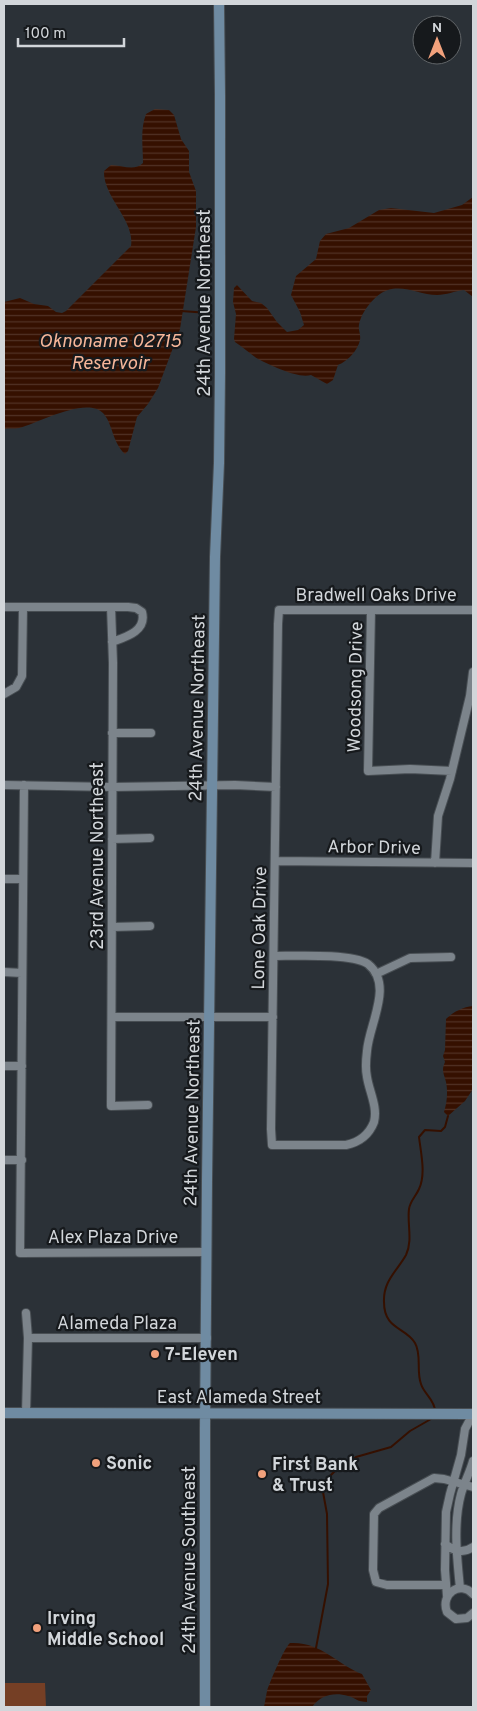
<svg xmlns="http://www.w3.org/2000/svg" width="477" height="1711" viewBox="0 0 477 1711" font-family="Overpass,sans-serif">
	<defs>
		<pattern id="water-rules" width="6" height="5" patternUnits="userSpaceOnUse" patternTransform="scale(1.25)"><rect width="6" height="5" fill="#351000"/><path d="M0 2.5h6" fill="none" stroke="#513225"/></pattern>
	</defs>
	<rect width="100%" height="100%" fill="#2b3137"/>
	<path fill="#753f25" d="M4,1683H45L46,1707H4Z"/>
	<path fill="url(#water-rules)" d="M155,109L169,110L174,115L181,139L189,151V172L196,191V227L180,329L158,388L148,404L137,417L128,451L125,454C112,442 113,424 103,413C86,396 39,423 19,428C14,429 9,428 4,429V302L20,298L34,304L48,306L56,312L62,313L66,311L131,246C135,220 103,197 104,171L111,165C122,165 134,172 143,163C143,146 140,130 146,114Z
		M473,197V297L464,290C454,291 447,295 437,295C420,295 405,285 388,290C375,294 361,312 359,325C358,330 361,334 360,340C358,350 348,361 338,365L333,380L327,384L311,375C298,379 270,365 258,359C250,354 243,347 235,342L234,339L236,314L233,302L234,288L237,285L252,301L261,303L267,308L277,322L287,332L298,330L304,325L300,312L291,295L296,276L316,259L320,241L326,234L349,228L379,210L391,208L434,213L462,205Z
		M473,1006V1089L465,1101L448,1116L444,1112C447,1102 448,1092 446,1082C444,1073 441,1071 445,1062L443,1056L445,1050L446,1019C453,1012 463,1007 473,1006Z
		M290,1643C320,1641 337,1664 362,1674L371,1690L367,1696V1702C357,1702 356,1698 348,1696C334,1692 321,1695 312,1707H264C265,1702 266,1696 267,1691C269,1684 285,1646 290,1643Z"/>
	<g fill="none" stroke-linecap="round" stroke-linejoin="round">
		<path stroke="#351000" stroke-width="2" d="M181,311L209,313
			M435,1411C435,1400 424,1394 421,1384C416,1371 422,1355 415,1343C406,1327 384,1330 384,1302C383,1281 397,1271 406,1255C413,1240 407,1224 409,1209C410,1201 416,1196 419,1189C426,1174 421,1154 419,1137L425,1130L441,1131L445,1127L448,1116
			M316,1648L328,1584L327,1514L323,1492L324,1482L337,1469L348,1464L356,1457L391,1447L410,1431L431,1419"/>
		<defs>
			<path id="street" d="M4,607H128L136,608L142,612C147,631 126,637 112,642
				M111,607L113,663L111,1106L148,1105
				M371,610L368,771L410,769L452,771
				M4,694L16,687L22,676L23,607
				M112,733H151
				M4,785L112,787L235,785L276,787
				M24,785L20,1253L207,1252
				M112,839L150,838
				M275,861L473,863
				M435,863L438,816L450,779L470,696L473,672
				M4,879H22
				M112,927L150,926
				M274,956C294,956 352,953 368,964C394,985 369,1024 367,1051C366,1059 365,1068 367,1077C369,1091 378,1107 374,1122C369,1135 360,1142 346,1145H272L271,1129L278,624L279,610H473
				M4,972L22,973
				M376,974L410,958L451,957
				M112,1017H273
				M4,1066H22
				M4,1160H22
				M28,1338H207
				M26,1413L28,1338L26,1313
				M445,1544C454,1551 463,1554 473,1547
				M446,1585H387L376,1582L373,1570L374,1514L379,1508L434,1478L444,1479L473,1487
				M460,1588C457,1558 453,1524 461,1494C464,1483 470,1472 473,1461
				M473,1594C460,1580 440,1594 447,1612L456,1619L467,1618L473,1613
				M447,1596L445,1570L446,1512L450,1494L461,1455L465,1429L473,1414"/>
			<path id="secondary" d="M4,1413L473,1414
				M205,1707V1428L207,1181L215,557L219,463L220,374V95L219,4"/>
		</defs>
		<use href="#street" stroke="#484e53" stroke-width="10"/>
		<use href="#secondary" stroke="#484e53" stroke-width="12"/>
		<use href="#street" stroke="#7c848b" stroke-width="8"/>
		<use href="#secondary" stroke="#6f8ba2" stroke-width="10"/>
	</g>
	<g fill="#f1a17c" stroke="#16191c" stroke-width="2">
		<circle cx="155" cy="1354" r="5"/>
		<circle cx="96" cy="1463" r="5"/>
		<circle cx="262" cy="1474" r="5"/>
		<circle cx="37" cy="1628" r="5"/>
	</g>
	<g text-anchor="middle" stroke-width="4.5" stroke-linejoin="round" paint-order="stroke">
		<g font-size="18" fill="#d2d6da" stroke="#16191c">
			<text transform="translate(204 303) rotate(-90)" y="6">24th Avenue Northeast</text>
			<text x="376" y="601">Bradwell Oaks Drive</text>
			<text transform="translate(355 687) rotate(-89)" y="6">Woodsong Drive</text>
			<text transform="translate(197 708) rotate(-89)" y="6">24th Avenue Northeast</text>
			<text transform="translate(374 847) rotate(1)" y="6">Arbor Drive</text>
			<text transform="translate(97 856) rotate(-90)" y="6">23rd Avenue Northeast</text>
			<text transform="translate(259 928) rotate(-89)" y="6">Lone Oak Drive</text>
			<text transform="translate(192 1113) rotate(-89)" y="6">24th Avenue Northeast</text>
			<text x="113" y="1243">Alex Plaza Drive</text>
			<text x="117" y="1329">Alameda Plaza</text>
			<text x="239" y="1403">East Alameda Street</text>
			<text transform="translate(189 1560) rotate(-90)" y="6">24th Avenue Southeast</text>
		</g>
		<g font-size="18" font-weight="bold" fill="#d2d6da" stroke="#16191c" text-anchor="start">
			<text x="165" y="1360">7-Eleven</text>
			<text x="106" y="1469">Sonic</text>
			<text x="272" y="1470">First Bank<tspan x="272" dy="21">&amp; Trust</tspan></text>
			<text x="47" y="1624">Irving<tspan x="47" dy="21">Middle School</tspan></text>
		</g>
		<g font-size="19" font-style="italic" fill="#f6b699" stroke="#16191c">
			<text x="110" y="347">Oknoname 02715<tspan x="110" dy="22">Reservoir</tspan></text>
		</g>
	</g>
	<rect width="477" height="1711" fill="none" stroke="#d2d6da" stroke-width="10"/>
	<g transform="translate(437 40)"><circle r="24" fill="#16191c" stroke="#616568"/>
	<path d="M0-4L9 19L0 12L-9 19Z" fill="#f1a17c"/>
	<text y="-8" font-size="14" font-weight="bold" text-anchor="middle" fill="#d2d6da">N</text>
	</g>
	<path d="M18 38v8h106v-8" fill="none" stroke="#d2d6da" stroke-width="2.5"/>
	<text x="25" y="38" font-size="15" fill="#d2d6da" stroke="#16191c" stroke-width="4" paint-order="stroke">100 m</text>
</svg>
